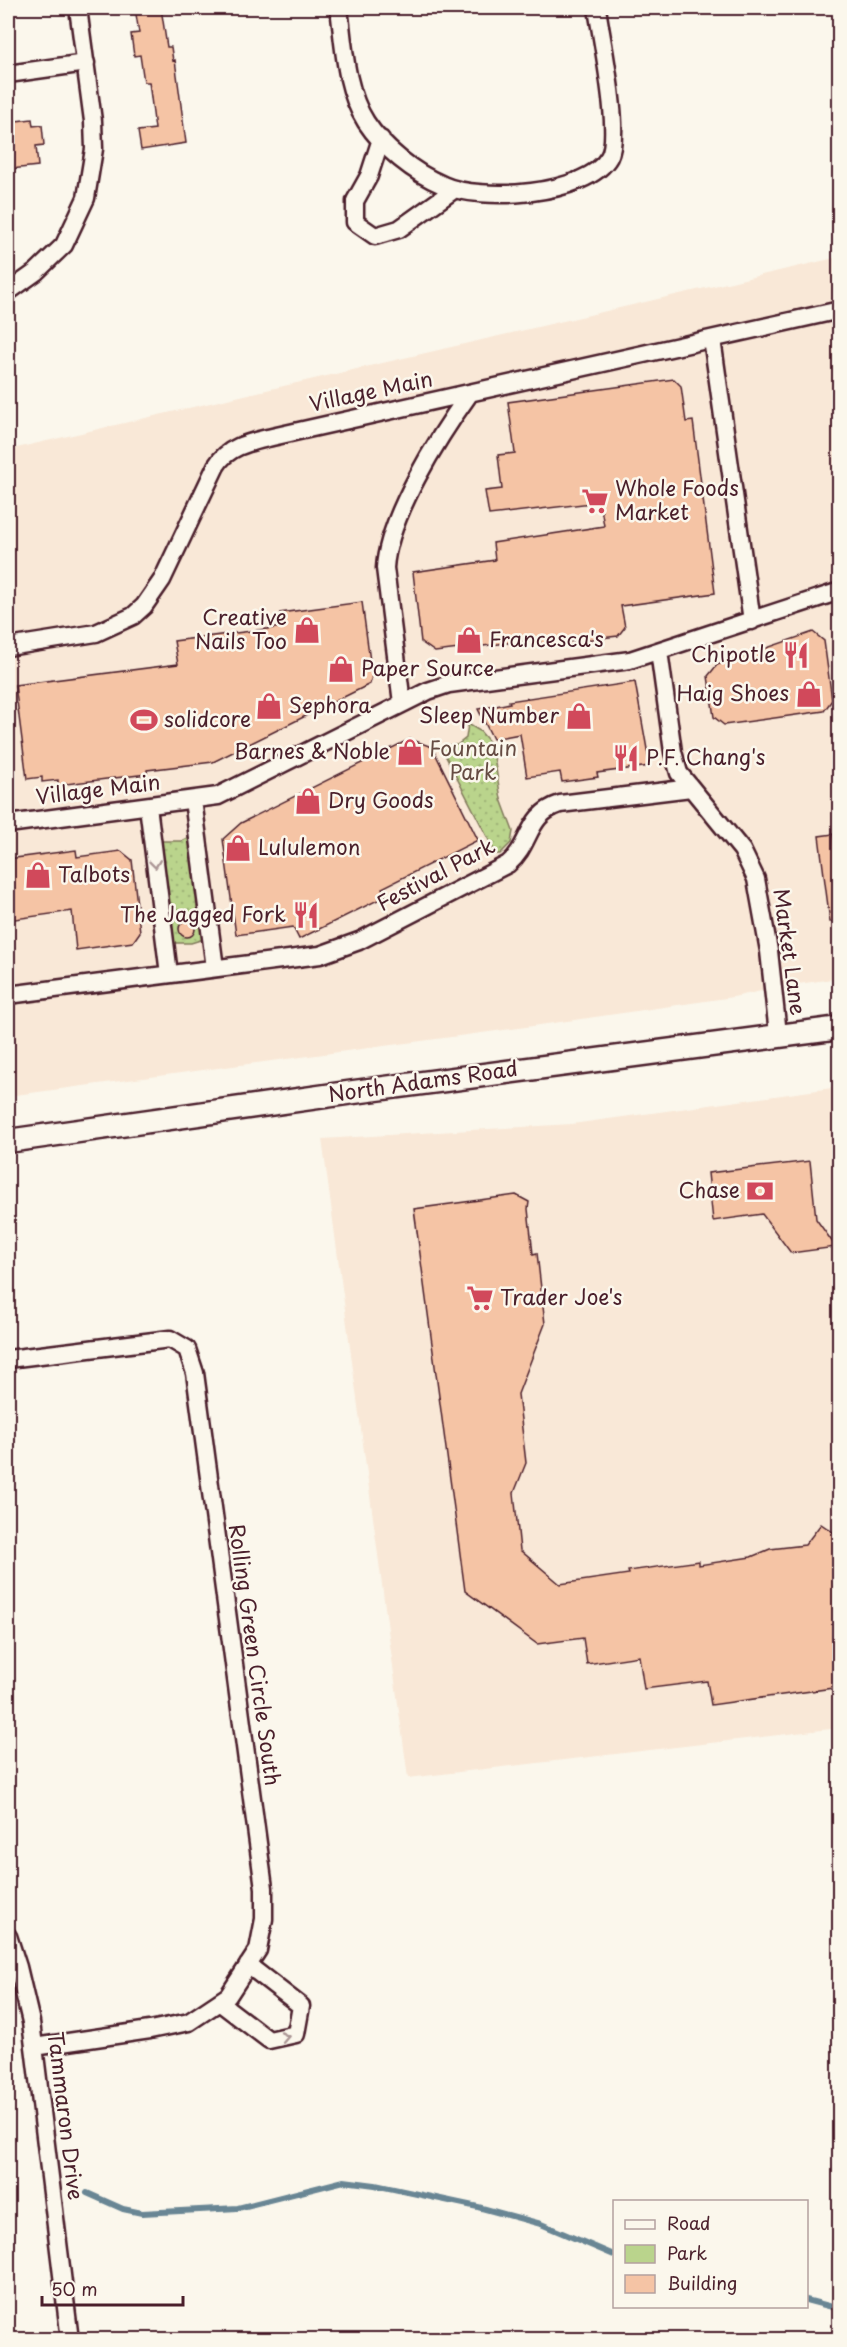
<svg xmlns="http://www.w3.org/2000/svg" width="847" height="2347" viewBox="0 0 847 2347" font-family="'Playpen Sans',sans-serif">
	<defs>
		<pattern id="green-dots" width="8" height="8" patternUnits="userSpaceOnUse" patternTransform="scale(1.5)"><rect width="8" height="8" fill="#bad48c"/><path d="M2 2h.1M6 6h.1" fill="none" stroke="#a1b679" stroke-width="1.8" stroke-linecap="round"/></pattern>
	</defs>
	<rect width="100%" height="100%" fill="#fbf7ec"/>
	<filter id="ink" filterUnits="userSpaceOnUse"><feTurbulence type="fractalNoise" baseFrequency=".0167" numOctaves="2"/><feDisplacementMap in="SourceGraphic" scale="12" xChannelSelector="R" yChannelSelector="G"/><feConvolveMatrix kernelMatrix="1 2 1 2 8 2 1 2 1" color-interpolation-filters="sRGB"/></filter>
	<g filter="url(#ink)">
		<path fill="#f9e8d7" d="M839,257V978L785,986L733,997L519,1028L8,1096V450Z
			M839,1087V1728L408,1778L322,1139L572,1124Z"/>
		<path fill="url(#green-dots)" stroke="#827a5c" stroke-width="1.5" d="M468,724L480,731L492,745L501,799L513,831L511,843L500,854H496L442,749L444,745H457L466,738Z
			M190,837L204,939L191,943H174L161,841H182Z"/>
		<g fill="none" stroke-linecap="round" stroke-linejoin="round">
			<path stroke="#698694" stroke-width="6" d="M87,2193L123,2209L142,2213L238,2208L344,2181L375,2185L478,2207L541,2224L614,2255
				M806,2300L840,2309"/>
		</g>
		<path fill="#f5c4a5" stroke="#4a1f2b" stroke-width="1.5" d="M135,8H161L167,47H171L173,61L175,60L186,143L141,150L138,131L155,129L149,82H144L140,55L134,56L131,34L139,33Z
			M32,119L33,126L42,125L44,145L36,146L38,166L11,169L8,122Z
			M674,379L681,386L686,422L693,421L715,593L621,606L625,627L618,636L541,645L540,639L435,652L421,642L413,572L495,560L493,543L604,526L600,502L489,515L485,491L502,489L498,455L515,453L508,402Z
			M362,602L372,676L370,684L366,686L213,762L147,770V774L58,785V780L42,782V777L27,779L15,685L178,664L174,641L282,627L280,613Z
			M813,632L824,641L832,700L824,711L724,725L714,717L708,676L717,665Z
			M635,682L650,766L597,773L598,777L562,782L560,772L527,777L520,734L493,739L478,709L496,706L510,703L509,701Z
			M410,739L432,747L478,840L382,888L386,896L299,939L293,927L236,935L223,839L241,823Z
			M833,834L836,856L840,855V922H830L819,836Z
			M76,850L77,857L121,851L132,860L140,932L133,942L76,950L72,911L8,920V859Z
			M179 929a8 8 0 1 1 16 0a8 8 0 1 1-16 0Z
			M810,1161L816,1219L836,1247L791,1253L762,1214L713,1221L708,1173Z
			M516,1195L529,1202L528,1209L533,1254L537,1253L545,1324L518,1394L526,1463L514,1493L520,1550L560,1584L629,1574L628,1571L699,1561V1565L751,1557L770,1549L805,1545L821,1524L840,1537V1687L711,1705L707,1681L644,1689L639,1656L587,1664L583,1638L537,1644L465,1591L414,1209Z"/>
		<g fill="none" stroke-linecap="round" stroke-linejoin="round">
			<defs>
				<path id="street" d="M339,8C344,46 345,89 366,122C383,148 414,173 443,185C480,202 587,196 609,157C622,134 601,37 597,8
					M8,74L86,63
					M381,139L369,176L355,201V222L375,236L399,229L455,189
					M8,292L36,272L64,245L86,198L94,149L93,121L78,8
					M712,339L752,621
					M8,647L96,633L133,616L144,606L162,580L216,466C228,446 251,442 272,437L840,310
					M659,651L673,752L679,773L742,850L756,879L769,951L778,1034
					M402,703L385,568C388,517 439,436 470,393
					M193,800L215,968
					M148,806L169,974
					M8,824L218,796L428,691L449,684L630,660L840,591
					M8,995L320,955L359,941L508,864C532,844 526,815 560,804L691,788
					M8,1359L170,1339L187,1349L195,1373L264,1888V1919L258,1950L228,1996L189,2022L150,2030L34,2047
					M8,1936L18,1967L31,2022L70,2340
					M219,2002L269,2040L296,2034L301,2006L248,1965"/>
				<path id="secondary" d="M8,1141L354,1092L840,1028"/>
			</defs>
			<use href="#street" stroke="#4a1f2b" stroke-width="21"/>
			<use href="#secondary" stroke="#4a1f2b" stroke-width="27"/>
			<use href="#street" stroke="#fbf7ec" stroke-width="16"/>
			<use href="#secondary" stroke="#fbf7ec" stroke-width="22"/>
		</g>
		<defs><path id="oneway-chevron" d="M-2-3.5L2.5 0L-2 3.5" fill="none" stroke-width="1.6" stroke-linecap="round" stroke-linejoin="round" transform="scale(1.5)"/></defs>
		<g stroke="#ab9695">
			<use href="#oneway-chevron" transform="translate(155 864) rotate(83)"/>
			<use href="#oneway-chevron" transform="translate(285 2037) rotate(-11)"/>
		</g>
	</g>
	<defs>
		<symbol id="supermarket-bare" viewBox="-9 -9 18 18"><path d="M-6-5.5h2.5l.6 2H6L4.5 2H-2.5L-4.4-4H-6ZM-1.5 3.2a1.3 1.3 0 1 0 .1 0ZM3 3.2a1.3 1.3 0 1 0 .1 0Z" fill="#d1495b" stroke="#fbf7ec" stroke-width="2.5" paint-order="stroke"/></symbol>
		<symbol id="shop-bare" viewBox="-9 -9 18 18"><path d="M-5-2.5h2.3a2.7 3.5 0 0 1 5.4 0H5L5.5 6h-11ZM-1.5-2.5h3a1.5 2.3 0 0 0-3 0Z" fill="#d1495b" stroke="#fbf7ec" stroke-width="2.5" paint-order="stroke"/></symbol>
		<symbol id="restaurant-bare" viewBox="-9 -9 18 18"><path d="M-5-6h1v4h1v-4h1v4h1v-4h1v5L-1.5 .5V6h-2V.5L-5-1ZM5-6V6H3V1.5H1.5Q1.5-4 5-6Z" fill="#d1495b" stroke="#fbf7ec" stroke-width="2.5" paint-order="stroke"/></symbol>
		<symbol id="stadium-bare" viewBox="-9 -9 18 18"><path d="M0-5a6.5 5 0 1 0 0 10a6.5 5 0 1 0 0-10ZM-3.5-1.8h7v3.6h-7Z" fill="#d1495b" stroke="#fbf7ec" stroke-width="2.5" paint-order="stroke"/></symbol>
		<symbol id="bank-bare" viewBox="-9 -9 18 18"><path d="M-6-4H6V4H-6ZM0-2.3a2.3 2.3 0 1 0 0 4.6a2.3 2.3 0 1 0 0-4.6Z" fill="#d1495b" stroke="#fbf7ec" stroke-width="2.5" paint-order="stroke"/></symbol>
	</defs>
	<g fill-rule="evenodd">
		<use href="#supermarket-bare" x="576" y="482" width="38" height="38"/>
		<use href="#shop-bare" x="288" y="611" width="38" height="38"/>
		<use href="#shop-bare" x="450" y="621" width="38" height="38"/>
		<use href="#restaurant-bare" x="777" y="636" width="38" height="38"/>
		<use href="#shop-bare" x="322" y="650" width="38" height="38"/>
		<use href="#shop-bare" x="790" y="675" width="38" height="38"/>
		<use href="#shop-bare" x="250" y="687" width="38" height="38"/>
		<use href="#shop-bare" x="560" y="697" width="38" height="38"/>
		<use href="#stadium-bare" x="125" y="701" width="38" height="38"/>
		<use href="#shop-bare" x="391" y="733" width="38" height="38"/>
		<use href="#restaurant-bare" x="607" y="739" width="38" height="38"/>
		<use href="#shop-bare" x="289" y="782" width="38" height="38"/>
		<use href="#shop-bare" x="219" y="829" width="38" height="38"/>
		<use href="#shop-bare" x="19" y="856" width="38" height="38"/>
		<use href="#restaurant-bare" x="287" y="896" width="38" height="38"/>
		<use href="#bank-bare" x="741" y="1172" width="38" height="38"/>
		<use href="#supermarket-bare" x="461" y="1279" width="38" height="38"/>
	</g>
	<g text-anchor="middle" stroke-width="5" stroke-linejoin="round" paint-order="stroke">
		<g font-size="21" fill="#4a1f2b" stroke="#fbf7ec">
			<text transform="translate(371 392) rotate(-12)" y="7">Village Main</text>
			<text transform="translate(98 790) rotate(-7)" y="7">Village Main</text>
			<text transform="translate(436 875) rotate(-28)" y="7">Festival Park</text>
			<text transform="translate(789 952) rotate(82)" y="7">Market Lane</text>
			<text transform="translate(423 1082) rotate(-8)" y="7">North Adams Road</text>
			<text transform="translate(254 1655) rotate(82)" y="7">Rolling Green Circle South</text>
			<text transform="translate(65 2116) rotate(83)" y="7">Tammaron Drive</text>
		</g>
		<g font-size="21" fill="#4a1f2b" stroke="#fbf7ec" text-anchor="start">
			<text x="615" y="496">Whole Foods<tspan x="615" dy="24">Market</tspan></text>
			<text x="287" y="625" text-anchor="end">Creative<tspan x="287" dy="24">Nails Too</tspan></text>
			<text x="489" y="647">Francesca's</text>
			<text x="776" y="662" text-anchor="end">Chipotle</text>
			<text x="361" y="676">Paper Source</text>
			<text x="789" y="701" text-anchor="end">Haig Shoes</text>
			<text x="289" y="713">Sephora</text>
			<text x="559" y="723" text-anchor="end">Sleep Number</text>
			<text x="164" y="727">solidcore</text>
			<text x="390" y="759" text-anchor="end">Barnes &amp; Noble</text>
			<text x="646" y="765">P.F. Chang's</text>
			<text x="328" y="808">Dry Goods</text>
			<text x="258" y="855">Lululemon</text>
			<text x="58" y="882">Talbots</text>
			<text x="286" y="922" text-anchor="end">The Jagged Fork</text>
			<text x="740" y="1198" text-anchor="end">Chase</text>
			<text x="500" y="1305">Trader Joe's</text>
		</g>
		<g font-size="21" fill="#664c43" stroke="#fbf7ec">
			<text x="473" y="756">Fountain<tspan x="473" dy="24">Park</tspan></text>
		</g>
	</g>
	<rect width="847" height="2347" fill="none" stroke="#fbf7ec" stroke-width="30"/>
	<rect x="15" y="15" width="817" height="2317" fill="none" stroke="#4a1f2b" stroke-width="2" filter="url(#ink)"/>
	<rect x="613" y="2200" width="195" height="108" fill="#fbf7ec" stroke="#b4a19f" stroke-width="1.5"/>
	<rect x="625" y="2220" width="30" height="9" fill="#fbf7ec" stroke="#b4a19f" stroke-width="1.5"/>
	<text x="667" y="2230" font-size="18" fill="#4a1f2b">Road</text>
	<rect x="625" y="2245" width="30" height="18" fill="#bad48c" stroke="#b4a19f" stroke-width="1.5"/>
	<text x="667" y="2260" font-size="18" fill="#4a1f2b">Park</text>
	<rect x="625" y="2275" width="30" height="18" fill="#f5c4a5" stroke="#b4a19f" stroke-width="1.5"/>
	<text x="667" y="2290" font-size="18" fill="#4a1f2b">Building</text>
	<path d="M42 2296v9h141v-9" fill="none" stroke="#4a1f2b" stroke-width="3"/>
	<text x="51" y="2296" font-size="18" fill="#4a1f2b" stroke="#fbf7ec" stroke-width="4.5" paint-order="stroke">50 m</text>
</svg>
